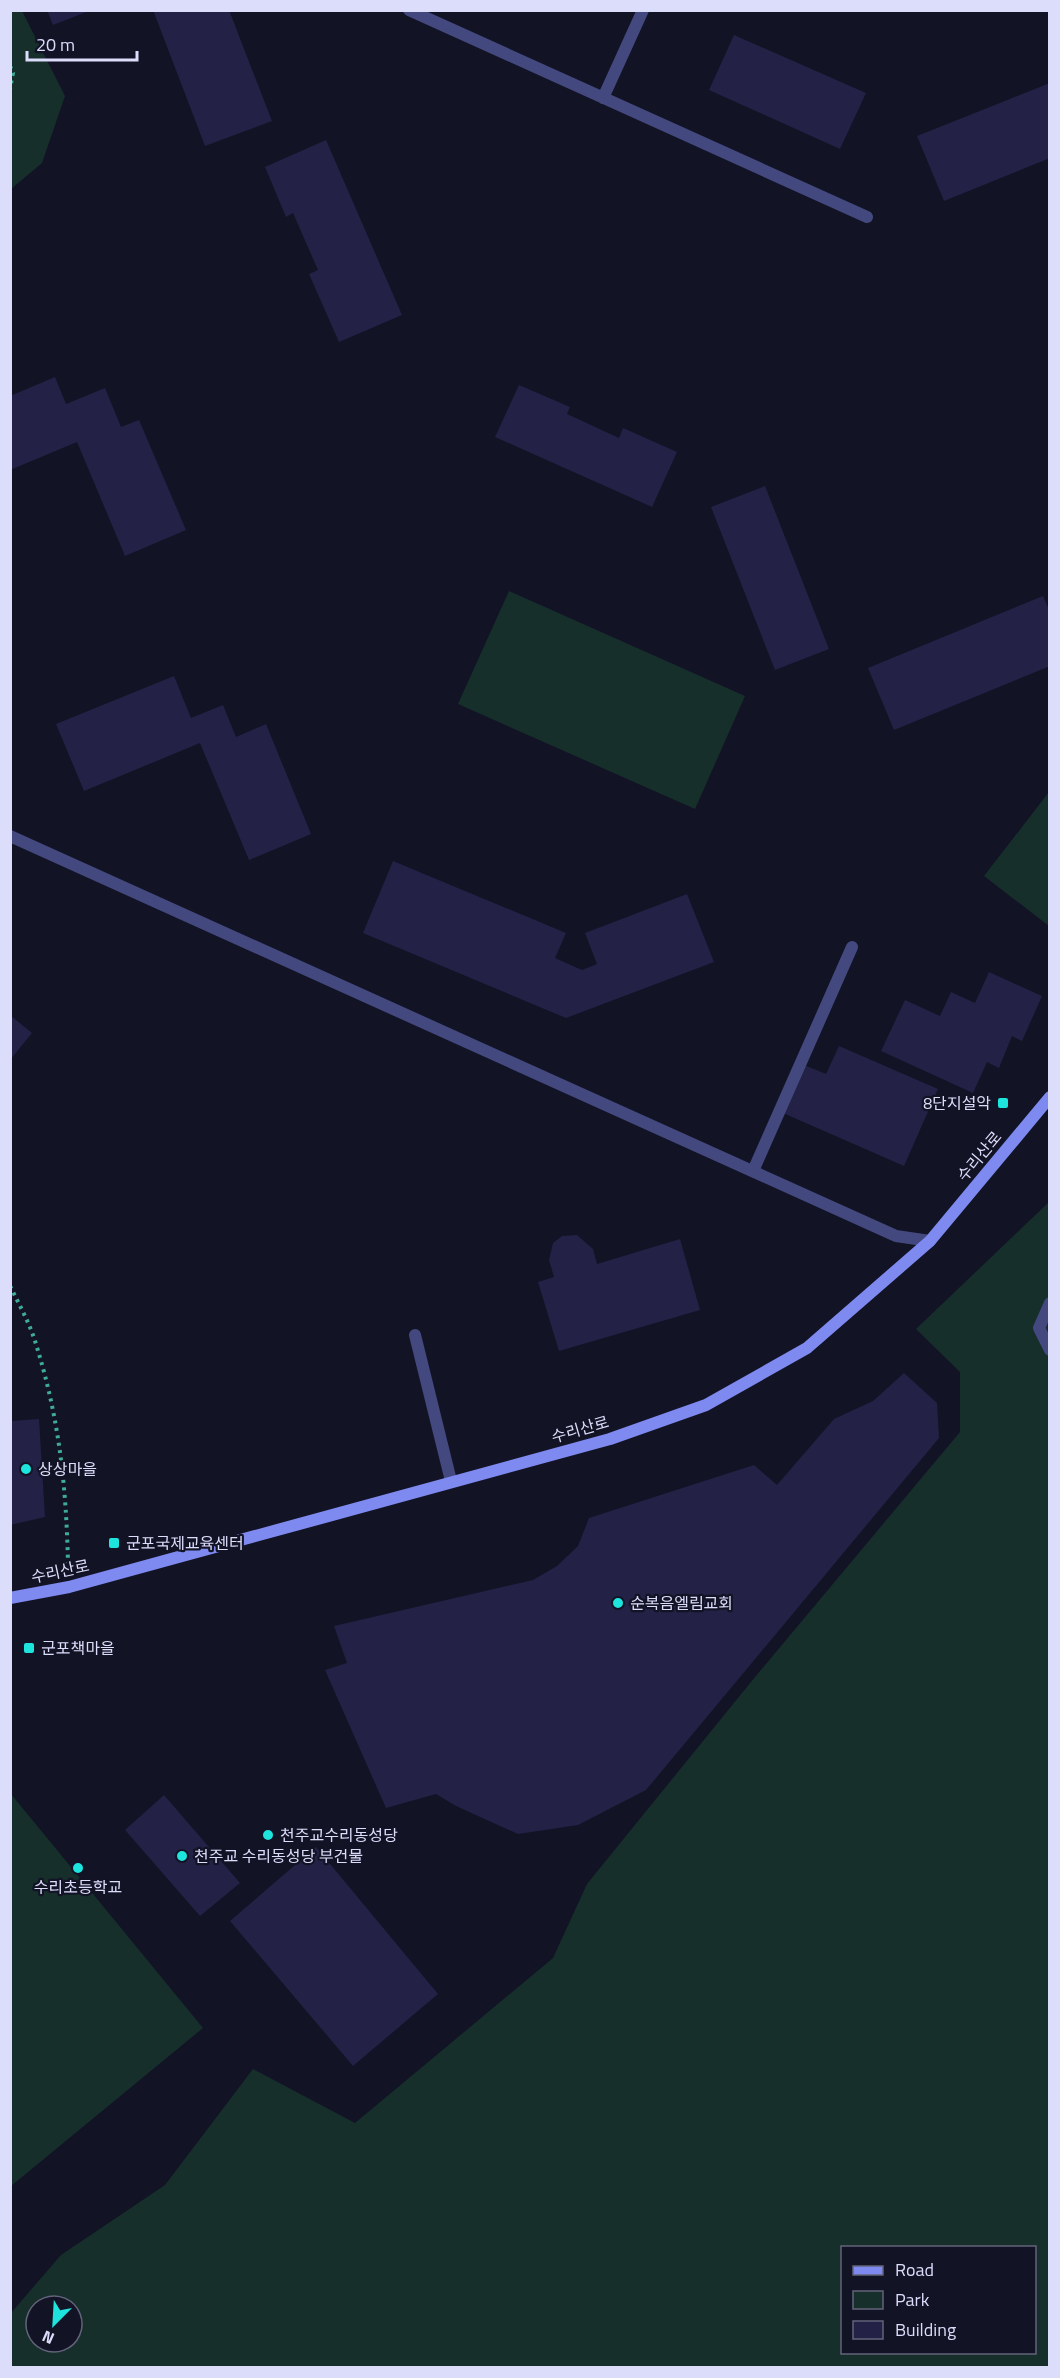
<svg xmlns="http://www.w3.org/2000/svg" width="1060" height="2378" viewBox="0 0 1060 2378" font-family="'Titillium Web','Noto Sans KR',sans-serif">
	<rect width="100%" height="100%" fill="#131326"/>
	<path fill="#162f2b" fill-rule="evenodd" d="M11,10L22,11L65,96L42,163L11,189Z
		M509,591L745,696L695,809L458,704Z
		M1049,792V926L984,876Z
		M1049,1202V2367L11,2368V2313L61,2255L165,2185L253,2069L355,2123L553,1958L587,1884L755,1677L960,1432V1372L916,1329ZM842,2248H1034V2352H842ZM36,2306H72V2342H36Z
		M11,1794L203,2028L11,2186H10Z"/>
	<path fill="#232145" d="M47,10H88L89,11L53,25Z
		M153,10H229L272,121L205,146Z
		M734,35L866,93L840,149L709,90Z
		M1050,83V158L944,201L917,136Z
		M326,140L402,315L339,342L309,274L318,270L293,213L286,217L265,167Z
		M55,377L66,404L105,388L121,427L139,420L186,530L125,556L77,442L10,470V396Z
		M519,385L570,407L567,414L619,438L623,428L677,452L652,507L495,437Z
		M765,486L829,649L775,670L711,507Z
		M1043,596L1050,612V666L894,730L868,668Z
		M174,676L191,718L223,705L236,737L266,724L311,834L249,860L200,743L84,791L56,724Z
		M393,861L566,933L555,958L582,970L597,964L585,933L687,894L714,962L566,1018L363,933Z
		M989,972L1042,996L1022,1041L1012,1036L999,1068L987,1062L973,1093L881,1051L905,1000L940,1016L951,992L975,1003Z
		M10,1015L32,1033L10,1060Z
		M839,1046L938,1089L904,1166L783,1113L804,1065L826,1074Z
		M577,1235L593,1249L597,1264L680,1239L700,1310L559,1351L538,1282L554,1277L549,1260L553,1243L562,1236Z
		M904,1373L937,1403L939,1438L646,1790L578,1825L518,1834L456,1806L436,1794L386,1808L325,1670L347,1663L334,1626L533,1580L557,1566L578,1546L589,1518L754,1465L777,1485L834,1419L873,1401Z
		M39,1419L45,1517L10,1525V1421Z
		M164,1795L240,1883L200,1916L125,1830Z
		M316,1847L438,1994L353,2066L230,1921Z"/>
	<g fill="none" stroke-linecap="round" stroke-linejoin="round">
		<path stroke="#3fac97" stroke-width="4" stroke-dasharray="3 4.5" stroke-linecap="butt" d="M10,66L13,73L10,89
			M10,1286C19,1304 29,1322 35,1341C59,1417 66,1483 68,1563"/>
		<path stroke="#43497f" stroke-width="12" d="M753,1171L852,947
			M1050,1303L1039,1328L1050,1350
			M415,1335L451,1481"/>
		<path stroke="#43497f" stroke-width="12" d="M409,10L867,217
			M603,98L643,10
			M10,836L896,1236L930,1241"/>
		<path stroke="#7e8af0" stroke-width="12" d="M10,1598L69,1587L610,1439L706,1405L807,1348L930,1241L1050,1097"/>
	</g>
	<g fill="#1ee4de" stroke="#131326" stroke-width="2">
		<rect x="997" y="1097" width="12" height="12" rx="3"/>
		<circle cx="26" cy="1469" r="6"/>
		<rect x="108" y="1537" width="12" height="12" rx="3"/>
		<circle cx="618" cy="1603" r="6"/>
		<rect x="23" y="1642" width="12" height="12" rx="3"/>
		<circle cx="268" cy="1835" r="6"/>
		<circle cx="182" cy="1856" r="6"/>
		<circle cx="78" cy="1868" r="6"/>
	</g>
	<g text-anchor="middle" stroke-width="4.5" stroke-linejoin="round" paint-order="stroke">
		<g font-size="16" fill="#dcdcfb" stroke="#131326" text-anchor="start">
			<text x="991" y="1109" text-anchor="end">8단지설악</text>
			<text x="38" y="1475">상상마을</text>
			<text x="126" y="1549">군포국제교육센터</text>
			<text x="630" y="1609">순복음엘림교회</text>
			<text x="41" y="1654">군포책마을</text>
			<text x="280" y="1841">천주교수리동성당</text>
			<text x="194" y="1862">천주교 수리동성당 부건물</text>
			<text x="78" y="1893" text-anchor="middle">수리초등학교</text>
		</g>
		<g font-size="16" fill="#dcdcfb" stroke="#131326">
			<text transform="translate(979 1156) rotate(-50)" y="6">수리산로</text>
			<text transform="translate(580 1429) rotate(-16)" y="6">수리산로</text>
			<text transform="translate(60 1571) rotate(-12)" y="6">수리산로</text>
		</g>
	</g>
	<rect width="1060" height="2378" fill="none" stroke="#dcdcfb" stroke-width="24"/>
	<rect x="841" y="2246" width="195" height="108" fill="#131326" stroke="#63637b" stroke-width="1.5"/>
	<rect x="853" y="2266" width="30" height="9" fill="#7e8af0" stroke="#63637b" stroke-width="1.5"/>
	<text x="895" y="2276" font-size="18" fill="#dcdcfb">Road</text>
	<rect x="853" y="2291" width="30" height="18" fill="#162f2b" stroke="#63637b" stroke-width="1.5"/>
	<text x="895" y="2306" font-size="18" fill="#dcdcfb">Park</text>
	<rect x="853" y="2321" width="30" height="18" fill="#232145" stroke="#63637b" stroke-width="1.5"/>
	<text x="895" y="2336" font-size="18" fill="#dcdcfb">Building</text>
	<g transform="translate(54 2324) rotate(204)"><circle r="28" fill="#131326" stroke="#63637b" stroke-width="1.5"/>
	<path d="M0-4.5L10 22L0 15L-10 22Z" fill="#1ee4de"/>
	<text y="-9" font-size="16" font-weight="bold" text-anchor="middle" fill="#dcdcfb">N</text>
	</g>
	<path d="M27 51v9h110v-9" fill="none" stroke="#dcdcfb" stroke-width="3"/>
	<text x="36" y="51" font-size="18" fill="#dcdcfb" stroke="#131326" stroke-width="4.5" paint-order="stroke">20 m</text>
</svg>
